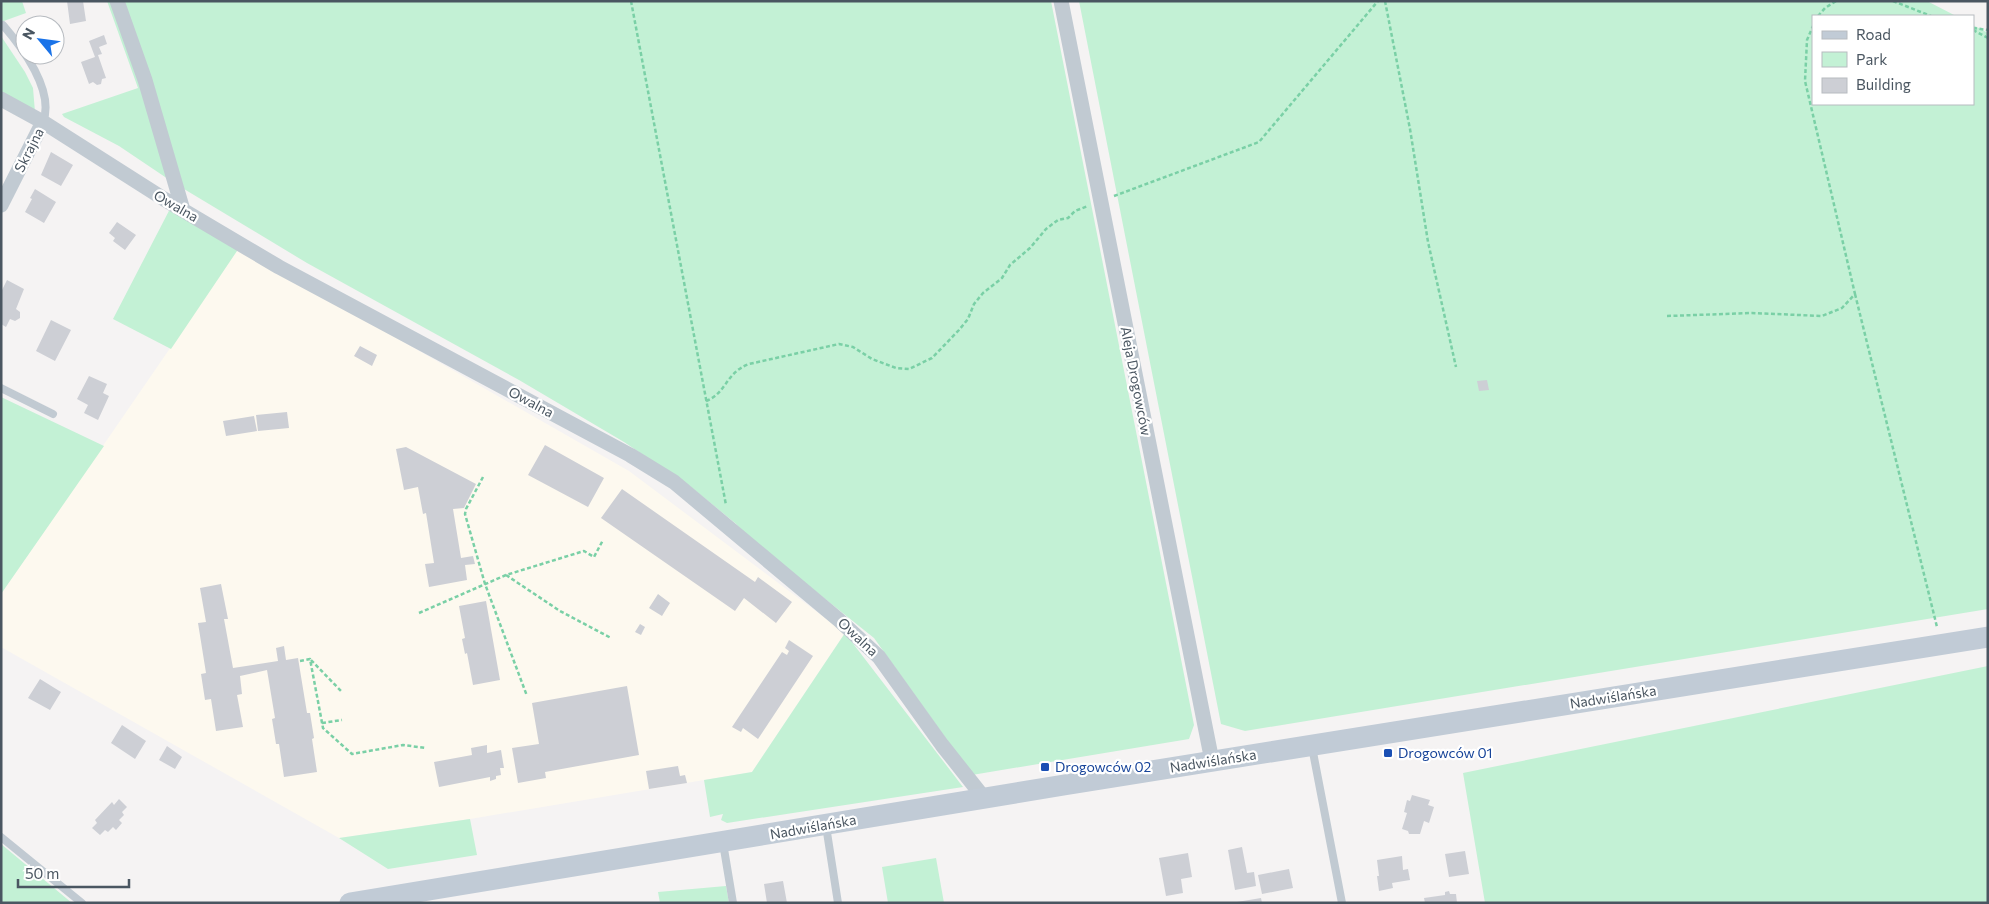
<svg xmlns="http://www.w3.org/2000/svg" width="1989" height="904" viewBox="0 0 1989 904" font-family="Commissioner,sans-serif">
	<rect width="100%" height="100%" fill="#f5f3f3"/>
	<path fill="#fdf9ef" d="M239,248L629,471L845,633L752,772L470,819L339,838L1,647V594Z"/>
	<path fill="#c3f1d5" d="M1,1H22L26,13L1,22Z
		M107,1H1051L1194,725L1189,739L972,775L874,638L755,543L735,523L691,487L624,442L519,380L307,263L174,183L119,146L64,117L62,114L138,88Z
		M1079,1H1927L1956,16H1813V104H1973V25L1988,33V609L1245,731L1221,724Z
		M1,36L25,72L33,88L35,112L1,95Z
		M172,205L239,248L171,349L113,319Z
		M1,397L104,446L1,594Z
		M845,633L963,787L727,823L721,820L723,814L710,817L704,780L752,772Z
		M1988,666V903H1485L1463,773Z
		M470,819L477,855L388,869L339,838Z
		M1,844L72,903H1Z
		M936,858L944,903H888L882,867Z
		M726,886L729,903H660L658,892Z"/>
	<path fill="#cdcfd5" d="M67,1H83L86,21L70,24Z
		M104,35L107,44L99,47L102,54L98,55L106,78L102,79L101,84L97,85L93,82L89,84L81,62L95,57L89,41Z
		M51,152L73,165L61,186L41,175Z
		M35,189L56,202L44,223L25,212L32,199L30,198Z
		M117,222L136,235L125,250L113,241L115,238L109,233Z
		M7,280L24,289L16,309L20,312V318L15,321L10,319L6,327L1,324V292Z
		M51,320L71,330L55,361L36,351Z
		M360,346L377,355L372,366L354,356Z
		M89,376L107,384L103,393L109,396L98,420L84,413L88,405L77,399Z
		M1487,380L1489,390L1479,391L1477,381Z
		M287,412L289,428L258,431L256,415Z
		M254,416L257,431L226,436L223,421Z
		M545,445L604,478L588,507L528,475Z
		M406,447L476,484L464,508L453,509L461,558L473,556L475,564L465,565L467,580L429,587L425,564L434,563L426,513L423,514L418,487L404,490L396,449Z
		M622,489L755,582L758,577L792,602L776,623L744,598L735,611L601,518Z
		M221,584L228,619H224L233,668L278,661L276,648L284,646L286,660L298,658L307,713H310L314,738L312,739L317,772L284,777L279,744H276L272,719L275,718L267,670L240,676L242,694L237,695L243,727L216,731L211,699L205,700L201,674L206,673L198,623L206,622L200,588Z
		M658,594L670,603L662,616L649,608Z
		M486,601L500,680L473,685L467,653L465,654L462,639L465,638L459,606Z
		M640,624L645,627L641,635L635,632Z
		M789,640L813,656L758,739L743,728L741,732L732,727L782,652L787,655L789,651L785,648Z
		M40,679L61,692L50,710L28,698Z
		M627,686L639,755L545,772L546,778L518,783L512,748L539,744L532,703Z
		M122,725L146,741L135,759L111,743Z
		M487,745V753L501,750L504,768H500L501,775L496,776V779L490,781V777L439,787L434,762L472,755L471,748Z
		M167,746L182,757L175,769L159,760Z
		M678,766L680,776L685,775L687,783L649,789L646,771Z
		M1412,795L1430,800L1428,805L1434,807L1429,823L1424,821L1420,834H1409L1408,831L1402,829L1407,813L1404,812L1407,800L1410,801Z
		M119,799L127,807L122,812L124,815L119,820L122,823L116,830L113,827L108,832L105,830L100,835L92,828L97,823L95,820L112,802L114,805Z
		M1242,847L1247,873L1254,872L1256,886L1235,890L1228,850Z
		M1465,851L1469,874L1449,877L1445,854Z
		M1188,853L1192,877L1181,879L1183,893L1166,896L1159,858Z
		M1402,856L1403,870L1408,869L1410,880L1392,883L1393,888L1379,891L1377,876H1379L1377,860Z
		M1289,869L1293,888L1262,894L1258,875Z
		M783,881L787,903H767L764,884Z
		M1449,891L1450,894H1456L1457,903H1425L1424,898L1445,895V892Z
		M1261,898L1262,903H1238L1237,902Z"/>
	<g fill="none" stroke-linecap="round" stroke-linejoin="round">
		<path stroke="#7ad0a6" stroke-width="2.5" stroke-dasharray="4 2.5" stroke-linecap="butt" d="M631,1L726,505
			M1385,1L1410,129L1428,242L1456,367
			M1893,1L1931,16
			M1818,16L1825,8L1836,1
			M1973,28L1988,30
			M1973,30L1988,38
			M1114,196L1259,142L1378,1
			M1855,294L1937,627
			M1667,316L1752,313L1822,316L1842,308L1855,294L1805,81L1807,40L1813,26
			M706,401C727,393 725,373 749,364L839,344L853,347L872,359L896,368L909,369L932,358L959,330L968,319L974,304L983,293L1002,278L1010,265L1030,248L1046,229L1058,220L1068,218L1075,211L1088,206
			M483,477L466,509L465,514L485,584L527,696
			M506,575L560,611L611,638
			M419,613L506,575L584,551L594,557L603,540
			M311,660L341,691
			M300,661L310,659L323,728L352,754L403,745L426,748
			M322,723L342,720"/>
		<path stroke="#c1cad2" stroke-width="8" d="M3,25C22,47 55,91 43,122
			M1,388L53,414
			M1312,747L1342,903
			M826,826L838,903
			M1,837L82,903
			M723,843L733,903"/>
		<path stroke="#c1cad2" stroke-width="15" d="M117,1L145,80L183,210
			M1061,1L1212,761
			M1,99L43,122L164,199L279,267L630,455L674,482L839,620L879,657L942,745L984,798
			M1,205L43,122"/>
		<path stroke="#c1cbd6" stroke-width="21" d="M350,903L1064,785L1988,637"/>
	</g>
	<g fill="#1a4fb4" stroke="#fff" stroke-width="2">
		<rect x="1383" y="748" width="10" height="10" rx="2.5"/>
		<rect x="1040" y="762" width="10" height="10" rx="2.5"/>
	</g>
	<g text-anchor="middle" stroke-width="4.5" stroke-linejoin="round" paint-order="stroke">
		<g font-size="14" fill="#4a5661" stroke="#fff">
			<text transform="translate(29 150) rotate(-63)" y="5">Skrajna</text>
			<text transform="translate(176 206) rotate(30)" y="5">Owalna</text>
			<text transform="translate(1136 381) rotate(79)" y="5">Aleja Drogowców</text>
			<text transform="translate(531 402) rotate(28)" y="5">Owalna</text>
			<text transform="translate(858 637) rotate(43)" y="5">Owalna</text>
			<text transform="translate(1613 697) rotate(-9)" y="5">Nadwiślańska</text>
			<text transform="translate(1213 761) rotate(-9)" y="5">Nadwiślańska</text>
			<text transform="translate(813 827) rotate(-10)" y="5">Nadwiślańska</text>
		</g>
		<g font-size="14" fill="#164399" stroke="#fff" text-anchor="start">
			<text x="1398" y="758">Drogowców 01</text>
			<text x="1055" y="772">Drogowców 02</text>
		</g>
	</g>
	<rect width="1989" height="904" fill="none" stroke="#4a5661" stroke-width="5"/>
	<rect x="1812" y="15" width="162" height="90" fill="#ffffff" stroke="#b7bbc0"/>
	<rect x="1822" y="31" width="25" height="8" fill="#c1cbd6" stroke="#b7bbc0"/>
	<text x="1856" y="40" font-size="15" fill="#4a5661">Road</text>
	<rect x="1822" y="52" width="25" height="15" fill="#c3f1d5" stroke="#b7bbc0"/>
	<text x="1856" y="65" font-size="15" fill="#4a5661">Park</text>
	<rect x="1822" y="78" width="25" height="15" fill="#cdcfd5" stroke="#b7bbc0"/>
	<text x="1856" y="90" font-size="15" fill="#4a5661">Building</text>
	<g transform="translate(40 40) rotate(299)"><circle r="24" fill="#ffffff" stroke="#b7bbc0"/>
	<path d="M0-4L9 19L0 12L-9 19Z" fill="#1a73e8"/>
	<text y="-8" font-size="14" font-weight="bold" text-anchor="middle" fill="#4a5661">N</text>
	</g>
	<path d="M18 879v8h111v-8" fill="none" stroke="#4a5661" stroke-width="2.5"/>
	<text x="25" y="879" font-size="15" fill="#4a5661" stroke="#ffffff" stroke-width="4" paint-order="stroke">50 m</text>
</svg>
